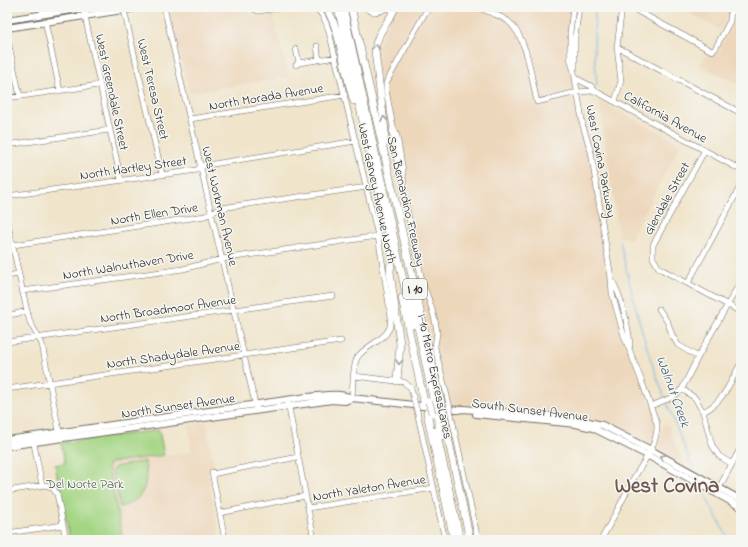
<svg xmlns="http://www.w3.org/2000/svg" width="748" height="547" viewBox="0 0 748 547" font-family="'Indie Flower',sans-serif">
	<rect width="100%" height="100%" fill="#f6f6f2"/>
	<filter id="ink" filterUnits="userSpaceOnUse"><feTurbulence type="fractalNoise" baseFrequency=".025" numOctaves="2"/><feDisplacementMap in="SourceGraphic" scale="8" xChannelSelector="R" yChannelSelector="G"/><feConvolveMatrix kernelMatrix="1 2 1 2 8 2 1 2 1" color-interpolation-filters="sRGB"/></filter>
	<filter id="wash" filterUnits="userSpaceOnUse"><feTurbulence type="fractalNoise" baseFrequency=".012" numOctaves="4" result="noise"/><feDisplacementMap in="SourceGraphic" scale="16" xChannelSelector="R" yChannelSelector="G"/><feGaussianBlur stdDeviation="0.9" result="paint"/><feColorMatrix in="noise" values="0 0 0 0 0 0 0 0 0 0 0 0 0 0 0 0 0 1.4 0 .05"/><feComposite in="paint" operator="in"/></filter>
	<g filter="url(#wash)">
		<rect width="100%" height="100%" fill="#f0e4ca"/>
		<path fill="#edd7bb" d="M174,7H244L252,15L257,16L273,14L289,77L189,93L169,8Z
			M395,7H573L570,33L583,126L591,152L614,293L626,338L657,424L651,450L602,425L446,408L396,181L389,142L376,62L375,51Z
			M679,7H728L727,18L720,30Z
			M736,7H741V86L700,65L705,55L710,56L718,53L735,19Z
			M599,101L681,144L630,239L619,236Z
			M206,422L215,471L208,473L220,540H123L108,466L110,463L192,452L188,425Z
			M668,425L682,462L681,463L659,449L663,426Z"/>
		<path fill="#a4d583" stroke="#688057" d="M159,430L164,455L110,463L108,466L123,540H70L55,465L65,463L61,443Z
			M145,461C148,485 145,500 120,507L112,471L115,467Z"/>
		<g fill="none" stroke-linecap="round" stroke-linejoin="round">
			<path stroke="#68afdf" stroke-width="1" d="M595,7L594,46L597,86
				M620,241C632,295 644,347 665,398
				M666,401L694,471
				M701,488L729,540"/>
		</g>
	</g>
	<g filter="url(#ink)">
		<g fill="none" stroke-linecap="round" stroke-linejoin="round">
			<defs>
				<path id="minor" d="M41,7L43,14
					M164,7L256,408
					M250,7L258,11L286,7
					M314,7C326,15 329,31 332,44L378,236L391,317C390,321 391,326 389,329C384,341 364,346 357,358C352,369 353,386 352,398
					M431,7L425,13L386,83V90L393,127L397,136L403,171L404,195L423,285C429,299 435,316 437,332C437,337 435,342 435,348L449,404
					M477,7C487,11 499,15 508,21C528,38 531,77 537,102C555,98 576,90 595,91L741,170
					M573,7L570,33V58L574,72L583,126L591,152L611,278L612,293L624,336L642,382L657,424C658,447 640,465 630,485C621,504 611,522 601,540
					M630,7L712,51L715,49L730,21L731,7
					M124,10L162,174
					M84,12L121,180
					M45,21L60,91
					M7,37L20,96
					M317,46L319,60
					M617,47L741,113
					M296,49L299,63
					M296,65L299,63L336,57
					M575,67V37L579,7
					M575,78L591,86L595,91
					M7,98L99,85
					M615,101L621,81L617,47L622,7
					M190,119L345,95
					M393,127L392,131L398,167L401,177
					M7,145L109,130
					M705,150L653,245V258L659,268L741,312
					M7,196L197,170L201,166L356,141
					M7,220L27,311L30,322L42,344L60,436
					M13,245L205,216L221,208L367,187
					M7,276L18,274
					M611,279C621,293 629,328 630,346
					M688,283L741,185
					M22,291L183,269L222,259L378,236
					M659,309L668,323L672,335L678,345L698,357
					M7,315L15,314L27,311
					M7,342L333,296
					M354,376L404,382L411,388L414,400
					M7,389L341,341
					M682,389L695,398L703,412L712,445L719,456L732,464
					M288,403L314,540
					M651,406L673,397L682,389L698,357L741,281
					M417,411L445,540
					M703,412C724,402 730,382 741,363
					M451,414L478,540
					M33,439L42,485
					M212,472L225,540
					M212,474L298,457
					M719,488L741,447
					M7,491L45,485L52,487L57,494L66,540
					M308,508L434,488
					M220,513L305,496
					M7,533L63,525
					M289,540L313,536"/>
				<path id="major" d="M7,20L91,7
					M7,28L142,7
					M476,414L576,424L593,428L647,455L741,507
					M7,440L307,397C322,396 338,392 352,398L457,410L463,409L541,415L576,419L602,425L651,450L741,500
					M7,446L332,400L345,401L352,398"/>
				<path id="highway" d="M325,7C339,22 346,79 354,101
					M338,7L392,253
					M343,7L413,325
					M351,7L441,403
					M366,7C372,12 379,12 386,7
					M384,144L385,131L375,51C377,29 389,25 395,7
					M392,253L390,272L400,344L397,381
					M402,298L424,402
					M413,303L434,403
					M427,413L454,540
					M437,414L441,436
					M443,414L470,540
					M436,431L460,540"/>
			</defs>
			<use href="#minor" stroke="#706c63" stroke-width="6"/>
			<use href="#major" stroke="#706c63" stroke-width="8"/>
			<use href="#highway" stroke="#706c63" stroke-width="8"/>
			<use href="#minor" stroke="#fff" stroke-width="5"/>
			<use href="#major" stroke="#fff" stroke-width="6"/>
			<use href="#highway" stroke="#fff" stroke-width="7"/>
			<defs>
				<path id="minor-bridge" d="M414,400L417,411
					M449,404L451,414"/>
				<path id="highway-bridge" d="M429,402L432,413
					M441,403L443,414"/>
			</defs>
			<use href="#minor-bridge" stroke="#706c63" stroke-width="6" stroke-linecap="butt"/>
			<use href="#highway-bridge" stroke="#706c63" stroke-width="8" stroke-linecap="butt"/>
			<use href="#minor-bridge" stroke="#fff" stroke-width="5"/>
			<use href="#highway-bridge" stroke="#fff" stroke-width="7"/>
		</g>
		<defs><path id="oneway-chevron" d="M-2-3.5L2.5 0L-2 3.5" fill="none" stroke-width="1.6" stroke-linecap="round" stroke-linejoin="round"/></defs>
		<g stroke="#a0a0a0">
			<use href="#oneway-chevron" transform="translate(376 47) rotate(-83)"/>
			<use href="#oneway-chevron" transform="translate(384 119) rotate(-96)"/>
			<use href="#oneway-chevron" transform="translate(399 362) rotate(95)"/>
			<use href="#oneway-chevron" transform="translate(663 457) rotate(-150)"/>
		</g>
	</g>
	<g text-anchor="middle" stroke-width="3" stroke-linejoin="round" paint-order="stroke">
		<rect fill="#f6f6f2" stroke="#686867" stroke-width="1" x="403" y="279" width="24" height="20" rx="3"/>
		<g font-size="12" font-weight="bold" fill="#2b2b2b">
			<text x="415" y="293">I 10</text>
		</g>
		<g font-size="13" fill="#2b2b2b" stroke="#f6f6f2">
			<text transform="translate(154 89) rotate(77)" y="5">West Teresa Street</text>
			<text transform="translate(113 92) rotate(78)" y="5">West Greendale Street</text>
			<text transform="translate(266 96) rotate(-9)" y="5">North Morada Avenue</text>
			<text transform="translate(666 116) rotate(29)" y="5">California Avenue</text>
			<text transform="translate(602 161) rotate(79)" y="5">West Covina Parkway</text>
			<text transform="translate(133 167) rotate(-8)" y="5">North Hartley Street</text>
			<text transform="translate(378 193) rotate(78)" y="5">West Garvey Avenue North</text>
			<text transform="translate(666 198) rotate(-61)" y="5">Glendale Street</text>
			<text transform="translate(407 201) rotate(77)" y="5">San Bernardino Freeway</text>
			<text transform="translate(221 206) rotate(77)" y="5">West Workman Avenue</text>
			<text transform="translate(154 213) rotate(-9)" y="5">North Ellen Drive</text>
			<text transform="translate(128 264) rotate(-9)" y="5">North Walnuthaven Drive</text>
			<text transform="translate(168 308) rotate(-8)" y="5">North Broadmoor Avenue</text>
			<text transform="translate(173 354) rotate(-8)" y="5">North Shadydale Avenue</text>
			<text transform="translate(436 376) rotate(78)" y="5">I-10 Metro ExpressLanes</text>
			<text transform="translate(178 405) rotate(-8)" y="5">North Sunset Avenue</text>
			<text transform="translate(530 409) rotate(7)" y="5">South Sunset Avenue</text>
			<text transform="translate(369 487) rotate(-9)" y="5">North Yaleton Avenue</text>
		</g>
		<g font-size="13" fill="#495641" stroke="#f6f6f2">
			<text x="85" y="488">Del Norte Park</text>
		</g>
		<g font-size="14" font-style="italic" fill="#40596a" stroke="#f6f6f2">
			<text transform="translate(674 391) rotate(70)" y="5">Walnut Creek</text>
		</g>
		<g font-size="21" font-weight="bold" fill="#70574f" stroke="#f6f6f2">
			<text x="667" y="492">West Covina</text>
		</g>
	</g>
	<rect width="748" height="547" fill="none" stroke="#f6f6f2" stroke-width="24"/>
</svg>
